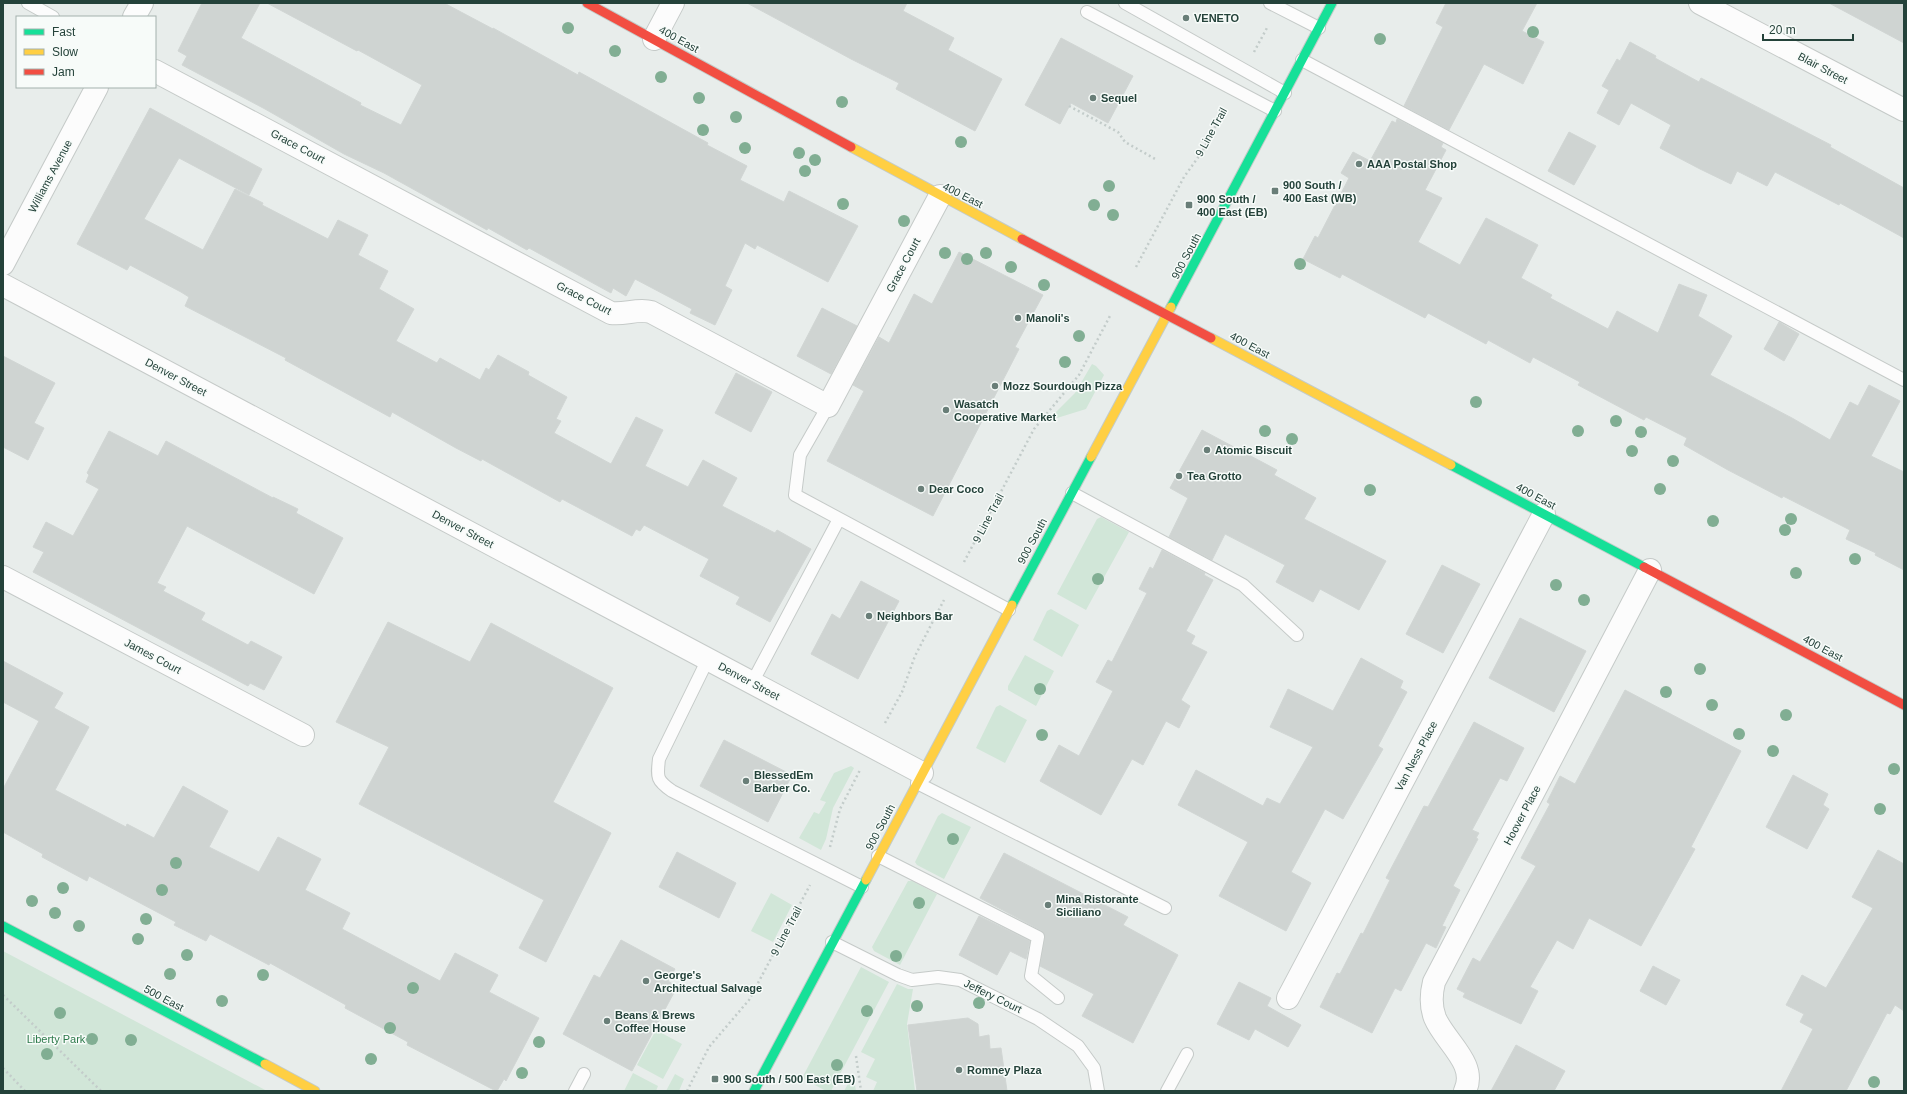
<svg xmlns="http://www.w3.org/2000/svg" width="1907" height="1094" viewBox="0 0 1907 1094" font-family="Arial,sans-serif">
	<rect width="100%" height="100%" fill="#e8edeb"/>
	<path fill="#d1e6d8" d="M1092,364L1096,366L1104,375L1086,409L1057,418L1052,416L1075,393Z
		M1101,517L1129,532L1086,610L1057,594L1097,519Z
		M1051,609L1079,625L1062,657L1033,640L1047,611Z
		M1025,655L1054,671L1036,706L1008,690V686Z
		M1000,705L1027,720L1005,763L976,748L996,707Z
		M851,766L854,768L833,808L826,839L821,850L799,838L814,812L819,814L826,802L820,800L834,773Z
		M942,813L971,827L944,879L917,865L915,862L938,816Z
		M908,881H912L937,894L900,965L874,951L872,947Z
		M771,893L792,905L773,942L751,931Z
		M3,951L267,1091H3Z
		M861,967L889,982L831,1091H826L802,1078Z
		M897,984L908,989H913L907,1024L915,1091H873L877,1082L866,1077L875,1059L861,1052Z
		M656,1030L682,1044L663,1079L637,1065Z
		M633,1073L658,1086L656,1091H624Z
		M675,1074L684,1079L679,1091H666Z
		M849,1082L855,1085L856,1091H844Z"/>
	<path fill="#cfd4d2" stroke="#d1d6d4" d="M202,3H260L241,38L361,103L360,105L401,125L422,85L358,50L357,51L267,3H444L493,29V28L578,75L579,72L599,83L708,143L707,145L747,166L740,180L784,202L789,191L858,226L828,282L757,245L755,249L745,243L725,286L732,290L715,325L690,313L692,309L635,279L626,296L613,288L611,293L529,248L527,250L488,228L487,230L384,173L344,154L265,109L182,65L187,56L178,51Z
		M747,3H907L903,11L954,38L948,50L1002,79L975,131L896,89L899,83L851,59Z
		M1446,3H1537L1522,31L1544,42L1523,84L1484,64L1449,130L1404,106L1443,27L1436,23Z
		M1829,3H1904V43Z
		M1061,38L1133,76L1108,123L1071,103L1060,124L1025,105Z
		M1630,42L1656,56L1655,58L1699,82L1701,78L1831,145L1830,147L1904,188V238L1840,203L1839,205L1775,172L1767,186L1737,171L1731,184L1700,169L1660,148L1671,125L1631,103L1619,125L1597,113L1609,90L1602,86L1617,59L1620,61Z
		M150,108L262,169L249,195L179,158L144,219L203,250L235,189L263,203L262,205L328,239L338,220L368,235L358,255L388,271L379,289L414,309L396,341L437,363L440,358L480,380L486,368L489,370L498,355L529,372L528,375L567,397L556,419L561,421L554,433L611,464L636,417L663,430L645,466L688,487L703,460L737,478L722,506L775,533L777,530L811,549L770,622L736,604L740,597L700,576L709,559L644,525L640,531L636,529L632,536L562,499L560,502L482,459L481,461L456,448L392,412L390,417L285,360L286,358L185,306L189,297L181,292L130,265L127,270L77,244Z
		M1397,119L1443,143L1441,147L1446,150L1425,190L1442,198L1418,242L1460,265L1486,218L1538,245L1521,278L1552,295L1550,298L1608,329L1617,311L1658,333L1679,284L1707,295L1698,316L1732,336L1710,375L1792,418L1830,440L1850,402L1858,406L1869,385L1900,401L1871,456L1904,472V570L1875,555L1876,553L1846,539L1850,530L1783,496L1782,498L1728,470L1684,445L1687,438L1646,417L1644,420L1578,385L1580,382L1533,357L1530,363L1488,340L1486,344L1428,313L1425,318L1342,274L1340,278L1303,259L1315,236L1318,238L1349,178L1341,173L1353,152L1370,161L1392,121L1396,123Z
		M1569,132L1596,146L1574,185L1548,171Z
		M959,252L1043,295L1015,347L1019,349L933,516L827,461L864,391L853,385L879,337L889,343L914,294L932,304Z
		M822,308L857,326L831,374L797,356Z
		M1779,322L1799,334L1784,361L1764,349Z
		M3,356L55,383L34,423L44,428L28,460L3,447Z
		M736,373L772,392L751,432L715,413Z
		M1202,430L1277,470L1274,475L1316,498L1304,519L1386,561L1359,610L1320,589L1313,602L1276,582L1285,565L1225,534L1212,560L1169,537L1188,498L1170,488Z
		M109,431L158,456L166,441L273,498V497L298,509L296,513L343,538L314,594L187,526L157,583L166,587L163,591L205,613L201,620L248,645L251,641L282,657L264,690L250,683L248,686L33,572L44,552L33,547L46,522L73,536L99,489L86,482L89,475L87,473Z
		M1162,550L1205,573L1204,575L1213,580L1186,631L1195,636L1191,644L1207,652L1181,700L1190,706L1179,728L1166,721L1143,765L1132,759L1101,815L1040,781L1059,745L1079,756L1113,691L1096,682L1108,660L1112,662L1147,593L1139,589L1150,567L1153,569Z
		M1442,565L1480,584L1443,653L1406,634Z
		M861,581L899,601L858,679L811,654L832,614L840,619Z
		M1520,618L1586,651L1554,712L1489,678Z
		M388,622L470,662L491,623L613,688L553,802L611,833L546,962L519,948L544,900L359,804L389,747L336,722Z
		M1361,658L1403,681L1400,688L1407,692L1378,746L1383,749L1343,819L1325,809L1291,872L1311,883L1286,931L1219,896L1248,842L1178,805L1196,770L1263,806L1267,798L1280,804L1313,747L1270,727L1288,689L1333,711Z
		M3,661L63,693L54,708L89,727L55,790L126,827L127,824L154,838L183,786L228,811L209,847L259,872L278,837L321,859L305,890L350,913L342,929L440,981L455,953L498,975L489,992L539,1018L506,1081L504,1079L497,1091H496L407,1045L408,1042L345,1008L346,1005L270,963L269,965L210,934L206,941L174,925L176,922L89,876L87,881L42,857L43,854L3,832V789L39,721L3,702Z
		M1625,690L1741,751L1691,847L1695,849L1641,946L1589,918L1573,949L1557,940L1530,987L1538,991L1521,1024L1463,997L1465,993L1457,989L1473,958L1480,962L1536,866L1521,858L1550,804L1547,802L1560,776L1575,784Z
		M1474,722L1524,748L1507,781L1500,778L1472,830L1479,833L1476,838L1478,839L1453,886L1460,890L1442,926L1446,927L1436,948L1426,943L1401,991L1395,988L1372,1033L1320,1007L1337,973L1340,974L1361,933L1363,934L1390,880L1386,878L1424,806L1428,807Z
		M724,740L792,775L768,822L700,786Z
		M1793,775L1828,794L1823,805L1829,809L1807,849L1766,827Z
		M1878,850L1904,864V1011L1895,1005L1890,1014L1887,1013L1846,1091H1781L1813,1029L1800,1022L1804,1014L1786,1005L1802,975L1826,988L1873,908L1852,897Z
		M677,852L736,883L719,918L659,887Z
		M1004,853L1128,917L1123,925L1178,955L1133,1043L1082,1016L1094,994L1040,966L1045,938L1042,931L980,898Z
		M979,916L1030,941L1026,959L1010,951L997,975L959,955Z
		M621,940L675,969L668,981L677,987L632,1071L563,1034L594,975L600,978Z
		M1653,966L1680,980L1666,1005L1640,991Z
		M1239,982L1271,998L1267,1006L1301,1025L1288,1047L1255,1029L1249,1040L1217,1024Z
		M968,1018L978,1024L979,1037L989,1035L990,1049L1001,1048L1007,1091H917L908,1025Z
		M1516,1045L1565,1071L1554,1091H1491Z"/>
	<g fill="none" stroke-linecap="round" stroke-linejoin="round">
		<defs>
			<path id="lane" d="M28,3L53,17
				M1125,3L1285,93
				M1270,3L1319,28
				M1087,12L1275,111
				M1302,60L1904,380
				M828,406L800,455L795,495L1009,610
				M1072,493L1243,585L1297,635
				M708,659L659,759C657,777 656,780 672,791L862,887
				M752,683L839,519
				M917,783L1165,908
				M878,856L1038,937L1031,976L1058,998
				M832,942L898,975L912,980L938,977L960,980L1038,1019L1078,1046L1094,1068L1098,1091
				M575,1091L584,1074
				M1167,1091L1187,1054"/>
			<path id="street" d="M1700,3L1904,110
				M134,17L142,3
				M654,39L673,3
				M155,71L611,313C625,315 638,308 651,312L828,406L940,196
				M3,264L97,87
				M3,285L922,773
				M3,577L303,735
				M1288,998L1544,514
				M1465,1091C1478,1064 1445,1042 1435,1018C1430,1005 1431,994 1434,982L1650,570"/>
			<path id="fast" d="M1171,307L1332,3
				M1451,465L1644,567
				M1012,605L1091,457
				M3,926L265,1064
				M754,1091L866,880"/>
			<path id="slow" d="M851,147L1022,239
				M1211,338L1451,465
				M1091,457L1171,307
				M866,880L1012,605
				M265,1064L315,1091"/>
			<path id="jam" d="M587,3L851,147
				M1022,239L1211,338
				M1644,567L1904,705"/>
		</defs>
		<use href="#lane" stroke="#c5cac8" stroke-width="14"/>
		<use href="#street" stroke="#c5cac8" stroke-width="24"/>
		<use href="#fast" stroke="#c3cbc8" stroke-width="11"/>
		<use href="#slow" stroke="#c3cbc8" stroke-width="11"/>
		<use href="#jam" stroke="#c3cbc8" stroke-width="11"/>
		<path stroke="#c3ccca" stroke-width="2.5" stroke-dasharray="2 3" stroke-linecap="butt" d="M1254,52L1268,26
			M1069,106L1118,132L1125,142L1157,160
			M1136,267L1184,177L1202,152L1225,108
			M964,562L1034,429L1079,375L1111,314
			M885,723L902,692L915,656L944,600
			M830,847L840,809L860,770
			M3,995L101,1091
			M856,1056L861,1091
			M3,1068L25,1091
			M687,1091L709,1047L749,1000L810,885"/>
		<use href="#lane" stroke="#fcfcfc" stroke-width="12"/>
		<use href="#street" stroke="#fcfcfc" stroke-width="22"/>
		<use href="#fast" stroke="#16e098" stroke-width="9"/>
		<use href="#slow" stroke="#ffcf43" stroke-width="9"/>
		<use href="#jam" stroke="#f24e42" stroke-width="9"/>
	</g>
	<g fill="#81ae93">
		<circle cx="568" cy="28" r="6"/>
		<circle cx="1533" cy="32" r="6"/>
		<circle cx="1380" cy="39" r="6"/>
		<circle cx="615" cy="51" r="6"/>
		<circle cx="661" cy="77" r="6"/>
		<circle cx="699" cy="98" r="6"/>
		<circle cx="842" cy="102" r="6"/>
		<circle cx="736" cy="117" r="6"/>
		<circle cx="703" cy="130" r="6"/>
		<circle cx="961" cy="142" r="6"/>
		<circle cx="745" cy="148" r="6"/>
		<circle cx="799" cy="153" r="6"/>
		<circle cx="815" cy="160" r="6"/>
		<circle cx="805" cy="171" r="6"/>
		<circle cx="1109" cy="186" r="6"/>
		<circle cx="843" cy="204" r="6"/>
		<circle cx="1094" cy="205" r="6"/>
		<circle cx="1113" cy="215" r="6"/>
		<circle cx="904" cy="221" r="6"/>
		<circle cx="945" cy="253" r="6"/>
		<circle cx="986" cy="253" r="6"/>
		<circle cx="967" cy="259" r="6"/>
		<circle cx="1300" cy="264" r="6"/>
		<circle cx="1011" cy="267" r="6"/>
		<circle cx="1044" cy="285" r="6"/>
		<circle cx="1079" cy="336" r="6"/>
		<circle cx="1065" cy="362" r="6"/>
		<circle cx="1476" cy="402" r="6"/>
		<circle cx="1616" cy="421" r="6"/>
		<circle cx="1265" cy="431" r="6"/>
		<circle cx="1578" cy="431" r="6"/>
		<circle cx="1641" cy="432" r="6"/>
		<circle cx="1292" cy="439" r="6"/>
		<circle cx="1632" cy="451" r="6"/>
		<circle cx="1673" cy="461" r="6"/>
		<circle cx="1660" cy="489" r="6"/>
		<circle cx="1370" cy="490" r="6"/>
		<circle cx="1791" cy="519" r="6"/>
		<circle cx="1713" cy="521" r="6"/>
		<circle cx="1785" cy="530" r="6"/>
		<circle cx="1855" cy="559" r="6"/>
		<circle cx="1796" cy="573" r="6"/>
		<circle cx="1098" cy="579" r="6"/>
		<circle cx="1556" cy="585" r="6"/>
		<circle cx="1584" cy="600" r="6"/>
		<circle cx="1700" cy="669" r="6"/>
		<circle cx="1040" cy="689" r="6"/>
		<circle cx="1666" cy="692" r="6"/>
		<circle cx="1712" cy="705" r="6"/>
		<circle cx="1786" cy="715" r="6"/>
		<circle cx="1739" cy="734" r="6"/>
		<circle cx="1042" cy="735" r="6"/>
		<circle cx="1773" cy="751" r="6"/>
		<circle cx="1894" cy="769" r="6"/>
		<circle cx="1880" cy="809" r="6"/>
		<circle cx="953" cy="839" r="6"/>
		<circle cx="176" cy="863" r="6"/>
		<circle cx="63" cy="888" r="6"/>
		<circle cx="162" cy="890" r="6"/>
		<circle cx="32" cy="901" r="6"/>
		<circle cx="919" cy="903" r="6"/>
		<circle cx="55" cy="913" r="6"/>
		<circle cx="146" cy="919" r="6"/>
		<circle cx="79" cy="926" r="6"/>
		<circle cx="138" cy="939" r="6"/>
		<circle cx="187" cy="955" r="6"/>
		<circle cx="896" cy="956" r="6"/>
		<circle cx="170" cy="974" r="6"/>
		<circle cx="263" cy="975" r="6"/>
		<circle cx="413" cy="988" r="6"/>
		<circle cx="222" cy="1001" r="6"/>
		<circle cx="979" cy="1003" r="6"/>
		<circle cx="917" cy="1006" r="6"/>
		<circle cx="867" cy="1011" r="6"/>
		<circle cx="60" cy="1013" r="6"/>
		<circle cx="390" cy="1028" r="6"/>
		<circle cx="92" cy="1039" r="6"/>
		<circle cx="131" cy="1040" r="6"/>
		<circle cx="539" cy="1042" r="6"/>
		<circle cx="47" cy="1054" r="6"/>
		<circle cx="371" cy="1059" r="6"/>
		<circle cx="837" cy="1065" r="6"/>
		<circle cx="522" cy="1073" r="6"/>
		<circle cx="1874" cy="1082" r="6"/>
	</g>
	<g fill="#697e78" stroke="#f7fbf9" stroke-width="1.5">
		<circle cx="1186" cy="18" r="4"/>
		<circle cx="1093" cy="98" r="4"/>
		<circle cx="1359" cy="164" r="4"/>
		<rect x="1271" y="187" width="8" height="8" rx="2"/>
		<rect x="1185" y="201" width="8" height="8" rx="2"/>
		<circle cx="1018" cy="318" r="4"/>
		<circle cx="995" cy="386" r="4"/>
		<circle cx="946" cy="410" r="4"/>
		<circle cx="1207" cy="450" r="4"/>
		<circle cx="1179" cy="476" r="4"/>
		<circle cx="921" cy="489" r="4"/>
		<circle cx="869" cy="616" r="4"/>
		<circle cx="746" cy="781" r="4"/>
		<circle cx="1048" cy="905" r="4"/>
		<circle cx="646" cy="981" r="4"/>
		<circle cx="607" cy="1021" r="4"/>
		<circle cx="959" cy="1070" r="4"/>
		<rect x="711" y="1075" width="8" height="8" rx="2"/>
	</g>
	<g text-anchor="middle" stroke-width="3" stroke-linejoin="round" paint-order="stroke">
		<g font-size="11" font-weight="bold" fill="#24423a" stroke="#f7fbf9" text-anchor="start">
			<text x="1194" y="22">VENETO</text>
			<text x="1101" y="102">Sequel</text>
			<text x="1367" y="168">AAA Postal Shop</text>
			<text x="1283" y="189">900 South /<tspan x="1283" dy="13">400 East (WB)</tspan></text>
			<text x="1197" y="203">900 South /<tspan x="1197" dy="13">400 East (EB)</tspan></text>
			<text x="1026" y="322">Manoli's</text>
			<text x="1003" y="390">Mozz Sourdough Pizza</text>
			<text x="954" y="408">Wasatch<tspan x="954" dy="13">Cooperative Market</tspan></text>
			<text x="1215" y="454">Atomic Biscuit</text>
			<text x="1187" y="480">Tea Grotto</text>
			<text x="929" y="493">Dear Coco</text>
			<text x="877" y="620">Neighbors Bar</text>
			<text x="754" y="779">BlessedEm<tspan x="754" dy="13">Barber Co.</tspan></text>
			<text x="1056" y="903">Mina Ristorante<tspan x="1056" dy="13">Siciliano</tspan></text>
			<text x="654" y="979">George's<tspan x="654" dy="13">Architectual Salvage</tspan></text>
			<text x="615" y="1019">Beans &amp; Brews<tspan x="615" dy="13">Coffee House</tspan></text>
			<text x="967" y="1074">Romney Plaza</text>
			<text x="723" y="1083">900 South / 500 East (EB)</text>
		</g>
		<g font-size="11" fill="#24423a" stroke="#f7fbf9">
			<text transform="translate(679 39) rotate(29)" y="4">400 East</text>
			<text transform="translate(1823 68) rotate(28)" y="4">Blair Street</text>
			<text transform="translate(1211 132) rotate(-61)" y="4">9 Line Trail</text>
			<text transform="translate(298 146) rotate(28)" y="4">Grace Court</text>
			<text transform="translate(50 176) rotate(-62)" y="4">Williams Avenue</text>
			<text transform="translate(963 195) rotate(27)" y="4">400 East</text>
			<text transform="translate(1186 256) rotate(-62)" y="4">900 South</text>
			<text transform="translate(903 265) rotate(-62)" y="4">Grace Court</text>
			<text transform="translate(584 298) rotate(27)" y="4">Grace Court</text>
			<text transform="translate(1250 345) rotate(28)" y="4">400 East</text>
			<text transform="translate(176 377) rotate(28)" y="4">Denver Street</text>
			<text transform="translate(1536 496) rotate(28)" y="4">400 East</text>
			<text transform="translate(988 518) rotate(-62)" y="4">9 Line Trail</text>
			<text transform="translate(463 529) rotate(28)" y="4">Denver Street</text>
			<text transform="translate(1032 541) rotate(-62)" y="4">900 South</text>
			<text transform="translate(1823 648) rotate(28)" y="4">400 East</text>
			<text transform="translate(153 656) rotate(28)" y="4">James Court</text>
			<text transform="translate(749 681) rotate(28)" y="4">Denver Street</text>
			<text transform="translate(1416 756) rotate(-62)" y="4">Van Ness Place</text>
			<text transform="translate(1522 815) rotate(-62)" y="4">Hoover Place</text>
			<text transform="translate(880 827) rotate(-62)" y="4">900 South</text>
			<text transform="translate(786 931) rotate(-62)" y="4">9 Line Trail</text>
			<text transform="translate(993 996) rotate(26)" y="4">Jeffery Court</text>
			<text transform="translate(164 998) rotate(28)" y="4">500 East</text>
		</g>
		<g font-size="11" fill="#2d7a4b" stroke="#f7fbf9">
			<text x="56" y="1043">Liberty Park</text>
		</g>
	</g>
	<rect width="1907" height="1094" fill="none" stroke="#24423a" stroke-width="8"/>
	<rect x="16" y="16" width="140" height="72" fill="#f7fbf9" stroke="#a3b1ad"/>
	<rect x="24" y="29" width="20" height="6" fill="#16e098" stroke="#a3b1ad"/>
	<text x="52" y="36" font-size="12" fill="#24423a">Fast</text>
	<rect x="24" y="49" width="20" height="6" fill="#ffcf43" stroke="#a3b1ad"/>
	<text x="52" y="56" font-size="12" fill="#24423a">Slow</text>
	<rect x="24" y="69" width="20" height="6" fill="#f24e42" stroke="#a3b1ad"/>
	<text x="52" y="76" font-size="12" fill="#24423a">Jam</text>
	<path d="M1763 34v6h90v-6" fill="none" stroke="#24423a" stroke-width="2"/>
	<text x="1769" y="34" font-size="12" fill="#24423a" stroke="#f7fbf9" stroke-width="3" paint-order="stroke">20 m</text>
</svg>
